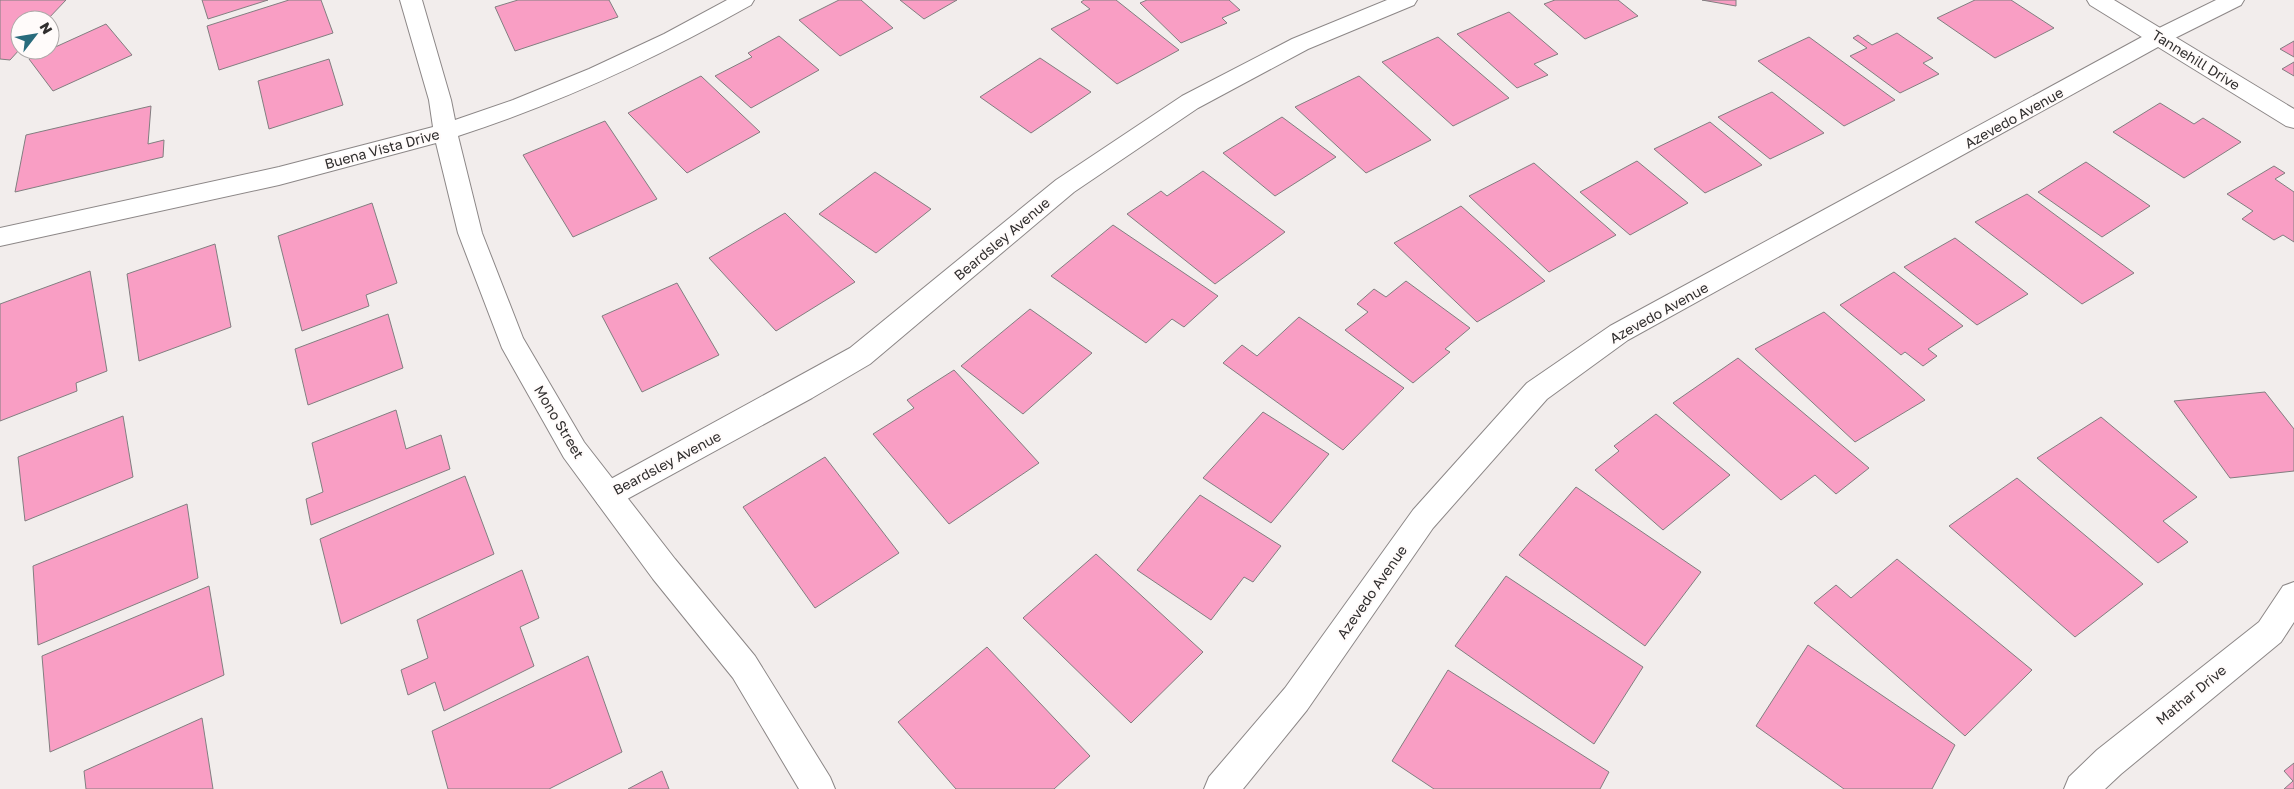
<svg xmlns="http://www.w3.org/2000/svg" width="2294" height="789" viewBox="0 0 2294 789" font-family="'Golos Text',sans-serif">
	<rect width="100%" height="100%" fill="#f2edec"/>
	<path fill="#f99ec4" stroke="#827e80" d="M0,0H66L47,20H20V49L10,60L0,59Z
		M202,0H268L208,19Z
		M289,0H321L333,33L219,70L207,26Z
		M518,0H609L618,17L515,51L495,7Z
		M839,0H861L893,28L840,56L799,20Z
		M900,0H957L924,19Z
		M1084,0H1116L1179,50L1117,84L1051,29L1090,9L1081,2Z
		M1147,0H1229L1240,10L1222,18L1227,23L1181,43L1140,3Z
		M1555,0H1618L1638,16L1585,39L1544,4Z
		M1702,0H1736V6Z
		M1975,0H2011L2054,28L1995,58L1937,18Z
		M1509,12L1558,54L1534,64L1548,75L1517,88L1457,34Z
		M106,24L132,55L53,91L29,59Z
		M1897,33L1933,58L1923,63L1939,74L1900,93L1850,56L1867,48L1853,38L1858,35L1872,45Z
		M779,36L819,70L751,108L715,76L752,57L748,53Z
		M1438,37L1509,98L1453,126L1382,62Z
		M1809,37L1895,100L1844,126L1758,61Z
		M2294,41V57L2280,49Z
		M1040,58L1091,92L1031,133L980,97Z
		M329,59L343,105L269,129L258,81Z
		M2294,62V76L2282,69Z
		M701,76L760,132L687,173L628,113Z
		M1359,76L1431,140L1366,173L1295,107Z
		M1772,92L1824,133L1770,159L1718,117Z
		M2160,103L2194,124L2203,118L2241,142L2184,178L2113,132Z
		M151,106L148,144L164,140L163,157L15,192L26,135Z
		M1282,117L1336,157L1275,196L1223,153Z
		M605,121L657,199L573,237L523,155Z
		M1710,122L1762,165L1705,193L1654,149Z
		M1637,161L1688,203L1630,235L1580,192Z
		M2086,162L2150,206L2102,237L2038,192Z
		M1534,163L1616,235L1549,272L1469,196Z
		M2274,166L2285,173L2275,179L2294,192V242L2283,235L2274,240L2242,219L2253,211L2227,194Z
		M1203,171L1285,232L1215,284L1127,214L1161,191L1167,196Z
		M875,172L931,209L876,253L819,214Z
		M2027,194L2134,273L2082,304L1975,222Z
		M372,203L397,283L366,295L369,306L302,331L278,236Z
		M1461,206L1545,281L1477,322L1394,243Z
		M785,213L855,282L776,331L709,258Z
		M1113,225L1218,296L1184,327L1172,319L1146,343L1051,276Z
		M1955,238L2028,294L1977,325L1904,267Z
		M215,244L231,327L139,361L127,274Z
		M90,271L107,371L76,383L77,391L0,421V304Z
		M1894,272L1963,326L1928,349L1937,356L1923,366L1905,352L1901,355L1840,305Z
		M1406,281L1470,328L1445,349L1450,352L1413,383L1345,330L1368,312L1357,304L1374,289L1386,297Z
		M677,283L719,355L642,392L602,316Z
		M1030,309L1092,353L1023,414L961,366Z
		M1824,312L1925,400L1855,442L1755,349Z
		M388,314L403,368L308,405L295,349Z
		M1299,317L1404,388L1343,450L1223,363L1242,345L1257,356Z
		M1738,358L1869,468L1836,494L1815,475L1781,500L1673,403Z
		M954,370L1039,463L949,524L873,434L914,408L907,400Z
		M2265,392L2294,429V471L2230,478L2174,401Z
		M396,410L406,449L441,435L450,469L311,525L306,499L323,492L312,443Z
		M1263,412L1329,454L1271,523L1203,478Z
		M1656,414L1730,475L1663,530L1595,470L1619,451L1614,446Z
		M123,416L133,477L25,521L18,457Z
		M2101,417L2197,497L2163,521L2188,542L2158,563L2037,458Z
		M825,457L899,553L815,608L743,507Z
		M465,476L494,554L341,624L320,539Z
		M2017,478L2143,584L2075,637L1949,526Z
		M1576,487L1701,572L1645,646L1519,555Z
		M1200,495L1281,546L1253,582L1244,577L1211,620L1137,570Z
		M187,504L198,578L38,645L33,566Z
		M1096,554L1203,652L1131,723L1023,618Z
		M1897,559L2032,670L1965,736L1814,603L1836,585L1851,598Z
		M522,570L539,618L520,627L534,666L444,711L435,682L408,695L401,670L428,658L417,620Z
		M1506,576L1643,667L1594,744L1455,646Z
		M209,586L224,675L50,752L42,656Z
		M1808,645L1955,745L1932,789H1844L1756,726Z
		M987,647L1090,756L1054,789H956L898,722Z
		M588,656L622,752L549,789H448L432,731Z
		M1448,670L1609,772L1600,789H1434L1392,761Z
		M202,718L213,789H86L84,771Z
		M2294,763V789H2284L2293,781L2284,771Z
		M662,771L669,789H628Z"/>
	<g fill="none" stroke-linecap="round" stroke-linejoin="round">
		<defs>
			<path id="minor" d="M1387,0H1417L1414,5L1308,49L1198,108L1074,192L870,364L812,398L618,504L608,508L598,504L593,495L598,486L850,348L1056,180L1182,96L1292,39Z
				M2216,0H2244L2241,5L2167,42L1628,340L1547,399L1433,528L1307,710L1243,789H1204L1209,777L1285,688L1413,510L1527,383L1610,326L2151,32Z
				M2294,582V622L2281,642L2121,774L2105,789H2064L2069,777L2097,750L2259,622L2283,586Z"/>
			<path id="tertiary" d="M400,0H422L451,100L455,120L513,100L589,69L664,34L727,0H754L751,5C657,58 560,103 458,136L482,233L523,338L584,442L675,559L755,656L830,777L835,789H799L733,678L653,579L564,458L502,348L458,233L436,143L279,185L0,246V228L279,167L433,127L429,100Z
				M2087,0H2114L2294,109V128L2286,126L2090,5Z"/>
		</defs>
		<use href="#minor" stroke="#8c8787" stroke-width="2"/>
		<use href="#tertiary" stroke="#8c8787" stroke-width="2"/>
		<use href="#minor" fill="#fff" fill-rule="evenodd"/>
		<use href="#tertiary" fill="#fff" fill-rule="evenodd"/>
	</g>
	<g text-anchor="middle" stroke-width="4" stroke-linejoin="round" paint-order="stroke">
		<g font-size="14" fill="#302e2e" stroke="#fffbfa">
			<text transform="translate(2196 60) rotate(32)" y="5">Tannehill Drive</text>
			<text transform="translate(2014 118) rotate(-29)" y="5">Azevedo Avenue</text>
			<text transform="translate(382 149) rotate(-15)" y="5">Buena Vista Drive</text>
			<text transform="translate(1002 239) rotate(-40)" y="5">Beardsley Avenue</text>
			<text transform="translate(1659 313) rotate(-29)" y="5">Azevedo Avenue</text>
			<text transform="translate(559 422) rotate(59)" y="5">Mono Street</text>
			<text transform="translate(667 463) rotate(-28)" y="5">Beardsley Avenue</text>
			<text transform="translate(1372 592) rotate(-55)" y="5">Azevedo Avenue</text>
			<text transform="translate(2191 695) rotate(-39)" y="5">Mathar Drive</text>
		</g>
	</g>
	<g transform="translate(35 35) rotate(59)"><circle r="24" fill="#fffbfa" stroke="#aca9a8"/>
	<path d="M0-4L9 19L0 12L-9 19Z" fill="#286b7c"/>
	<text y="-8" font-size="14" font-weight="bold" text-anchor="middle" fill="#302e2e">N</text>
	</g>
</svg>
